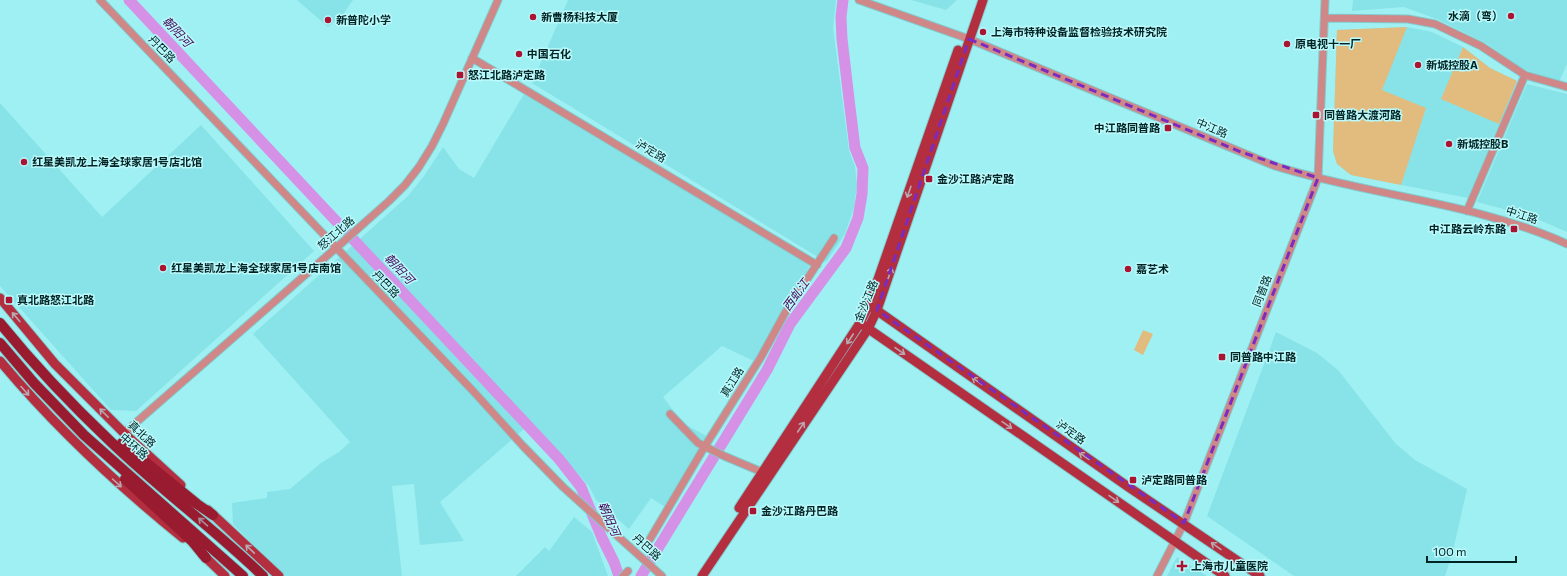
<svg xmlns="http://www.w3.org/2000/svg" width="1567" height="576" viewBox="0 0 1567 576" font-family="Commissioner,'Noto Sans SC',sans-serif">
	<rect width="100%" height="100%" fill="#9ff0f3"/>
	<path fill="#87e3e7" d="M297,0H353L344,13L328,27Z
		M568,0H836L833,27L849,151L855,166L857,185L854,207L845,234L826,262L532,83Z
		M911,0H957L946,10Z
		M1353,0H1567V64L1559,82L1523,69L1487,44L1439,20L1404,7L1352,11Z
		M1407,27L1432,32L1463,47L1490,68L1517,81L1468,198L1351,175L1337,164L1333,151L1337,30Z
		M1527,84L1567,94V232L1530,216L1477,202Z
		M524,94L810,265L756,362L722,346L663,397L683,423L708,437L665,507L651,498L629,529L596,500L589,486L531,423L440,502L464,541L420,545L414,484L392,486L402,576H285L233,524L232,503L267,498V492L290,489L321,463L339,452L350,442L253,334L408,196L424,176L443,147L459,169L474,178Z
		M0,103L102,217L201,125L314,251L136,411L111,410L0,286Z
		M1276,332L1317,353L1338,370L1396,444L1415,460L1467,489L1452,555L1445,576H1294L1207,516Z
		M574,517L592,532L608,576H516L545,547L549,551Z
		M1177,557L1207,576H1167Z"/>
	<path fill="#e2bc7f" d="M1407,27L1382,90L1426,108L1401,185L1351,175L1337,164L1333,151L1337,30Z
		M1463,47L1490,68L1517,81L1499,124L1441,99Z
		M1143,330L1153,334L1143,355L1134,350Z"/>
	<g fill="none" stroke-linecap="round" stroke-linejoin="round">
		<path stroke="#d491e6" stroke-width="11" d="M129,0L559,459L581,487L602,538L614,562L619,576
			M641,576L767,370L790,324L846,248L858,218L862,194L863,168L855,148L849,99L842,39L841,17L843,0"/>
		<defs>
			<path id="minor" d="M100,0L474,392L523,446L563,487L662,576
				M859,0L969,39L1275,166C1371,196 1475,202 1567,244
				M1325,18L1408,19L1435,24L1481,46L1525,75L1567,87
				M472,58L817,265
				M1467,211L1525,75
				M670,414L698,443L724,456L762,472
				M124,433L344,241L389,201L405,185L419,167L432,146L443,124L498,0
				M650,539L705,446L761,357L785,313L834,238
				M623,576L628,571
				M1157,576L1184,523L1318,178L1325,0"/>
			<path id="major" d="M0,298L55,364L124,433L181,485
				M872,307L1127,486L1260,576
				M863,325L1225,576
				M0,361C56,428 115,483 183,538
				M739,508L860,323L869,305L958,50
				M208,510L279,576
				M202,554L225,576
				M702,576L868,329L877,310L983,0"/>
			<path id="highway" d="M0,323C34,365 71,404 110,441C159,488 214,529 263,576
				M0,343L34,383L84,435L243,576
				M122,443L197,504L213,515
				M125,479L192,541L206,558"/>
		</defs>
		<use href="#minor" stroke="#82cbce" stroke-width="9"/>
		<use href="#major" stroke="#82cbce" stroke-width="11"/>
		<use href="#highway" stroke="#82cbce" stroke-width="12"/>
		<use href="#minor" stroke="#cf8787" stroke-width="7"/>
		<use href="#major" stroke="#b32e3f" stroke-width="9"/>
		<use href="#highway" stroke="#981b2f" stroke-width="10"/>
	</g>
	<defs><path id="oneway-shaft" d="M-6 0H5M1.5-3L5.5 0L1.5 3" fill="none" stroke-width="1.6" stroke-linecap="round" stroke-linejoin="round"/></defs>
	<g stroke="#b8a8b0">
		<use href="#oneway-shaft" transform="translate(909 192) rotate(109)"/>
		<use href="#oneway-shaft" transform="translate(890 273) rotate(-71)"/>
		<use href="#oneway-shaft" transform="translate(16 317) rotate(-130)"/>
		<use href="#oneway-shaft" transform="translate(850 339) rotate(123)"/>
		<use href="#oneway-shaft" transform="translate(900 351) rotate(35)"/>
		<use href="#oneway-shaft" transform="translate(977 381) rotate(-145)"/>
		<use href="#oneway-shaft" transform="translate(25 391) rotate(48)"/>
		<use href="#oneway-shaft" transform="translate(104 413) rotate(-135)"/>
		<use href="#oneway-shaft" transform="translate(1007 425) rotate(35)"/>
		<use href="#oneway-shaft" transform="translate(801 427) rotate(-56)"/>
		<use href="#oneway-shaft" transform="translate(1084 456) rotate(-145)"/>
		<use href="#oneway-shaft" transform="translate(117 483) rotate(42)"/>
		<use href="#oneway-shaft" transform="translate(1114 499) rotate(35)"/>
		<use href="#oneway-shaft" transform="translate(1216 546) rotate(-145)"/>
		<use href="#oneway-shaft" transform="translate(250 549) rotate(-136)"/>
	</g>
	<use stroke="#aa8a96" href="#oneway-shaft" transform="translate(203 522) rotate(-139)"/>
	<path fill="none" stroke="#7b2cbf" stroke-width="3" stroke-dasharray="8 5" stroke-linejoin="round" d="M969,39L1241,152L1318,178L1184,523L877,310Z"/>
	<g fill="#aa1331" stroke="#bbfafc" stroke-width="1.5">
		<circle cx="1511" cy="16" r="4"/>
		<circle cx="533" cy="17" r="4"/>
		<circle cx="328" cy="20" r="4"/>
		<circle cx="983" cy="32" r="4"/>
		<circle cx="1287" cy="44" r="4"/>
		<circle cx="519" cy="54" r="4"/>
		<circle cx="1418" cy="65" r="4"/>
		<rect x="456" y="71" width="8" height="8" rx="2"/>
		<rect x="1312" y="111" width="8" height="8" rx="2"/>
		<rect x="1164" y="124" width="8" height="8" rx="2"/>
		<circle cx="1449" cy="144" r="4"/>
		<circle cx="24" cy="162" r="4"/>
		<rect x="925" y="175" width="8" height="8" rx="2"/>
		<rect x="1510" y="225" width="8" height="8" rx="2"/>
		<circle cx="163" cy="268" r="4"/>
		<circle cx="1128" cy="269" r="4"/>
		<rect x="5" y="296" width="8" height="8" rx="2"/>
		<rect x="1218" y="353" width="8" height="8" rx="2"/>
		<rect x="1129" y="476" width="8" height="8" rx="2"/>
		<rect x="749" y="507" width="8" height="8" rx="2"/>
		<path d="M1180 560h4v4h4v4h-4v4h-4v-4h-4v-4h4z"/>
	</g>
	<g text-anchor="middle" stroke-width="3" stroke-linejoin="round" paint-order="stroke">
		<g font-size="11" font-weight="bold" fill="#002324" stroke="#bbfafc" text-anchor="start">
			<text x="1503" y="20" text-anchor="end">水滴（弯）</text>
			<text x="541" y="21">新曹杨科技大厦</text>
			<text x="336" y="24">新普陀小学</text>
			<text x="991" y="36">上海市特种设备监督检验技术研究院</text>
			<text x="1295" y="48">原电视十一厂</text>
			<text x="527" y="58">中国石化</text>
			<text x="1426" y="69">新城控股A</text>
			<text x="468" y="79">怒江北路泸定路</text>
			<text x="1324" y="119">同普路大渡河路</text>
			<text x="1160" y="132" text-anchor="end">中江路同普路</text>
			<text x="1457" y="148">新城控股B</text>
			<text x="32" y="166">红星美凯龙上海全球家居1号店北馆</text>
			<text x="937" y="183">金沙江路泸定路</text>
			<text x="1506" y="233" text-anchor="end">中江路云岭东路</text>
			<text x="171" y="272">红星美凯龙上海全球家居1号店南馆</text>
			<text x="1136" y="273">嘉艺术</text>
			<text x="17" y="304">真北路怒江北路</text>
			<text x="1230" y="361">同普路中江路</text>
			<text x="1141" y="484">泸定路同普路</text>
			<text x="761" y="515">金沙江路丹巴路</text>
			<text x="1191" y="570">上海市儿童医院</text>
		</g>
		<g font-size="11" fill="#002324" stroke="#bbfafc">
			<text transform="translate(162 49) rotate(46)" y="4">丹巴路</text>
			<text transform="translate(1212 128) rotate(23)" y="4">中江路</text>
			<text transform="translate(651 151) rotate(31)" y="4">泸定路</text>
			<text transform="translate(1522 215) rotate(18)" y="4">中江路</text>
			<text transform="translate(336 233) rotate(-41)" y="4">怒江北路</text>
			<text transform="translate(386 284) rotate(46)" y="4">丹巴路</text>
			<text transform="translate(1262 291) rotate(-69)" y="4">同普路</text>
			<text transform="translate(866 301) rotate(-68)" y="4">金沙江路</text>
			<text transform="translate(732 382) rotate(-58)" y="4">真江路</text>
			<text transform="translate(1071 432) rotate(35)" y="4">泸定路</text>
			<text transform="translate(142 434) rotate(43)" y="4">真北路</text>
			<text transform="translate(134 446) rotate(41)" y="4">中环路</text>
			<text transform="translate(647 547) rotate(42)" y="4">丹巴路</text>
		</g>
		<g font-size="12" font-style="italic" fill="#460555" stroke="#bbfafc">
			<text transform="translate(177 32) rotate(47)" y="4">朝阳河</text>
			<text transform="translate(399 269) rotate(47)" y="4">朝阳河</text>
			<text transform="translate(796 295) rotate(-54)" y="4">西虬江</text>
			<text transform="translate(609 519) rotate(67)" y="4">朝阳河</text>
		</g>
	</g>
	<path d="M1427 556v6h89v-6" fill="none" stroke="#002324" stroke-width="2"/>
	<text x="1433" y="556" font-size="12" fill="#002324" stroke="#bbfafc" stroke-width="3" paint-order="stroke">100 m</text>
</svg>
